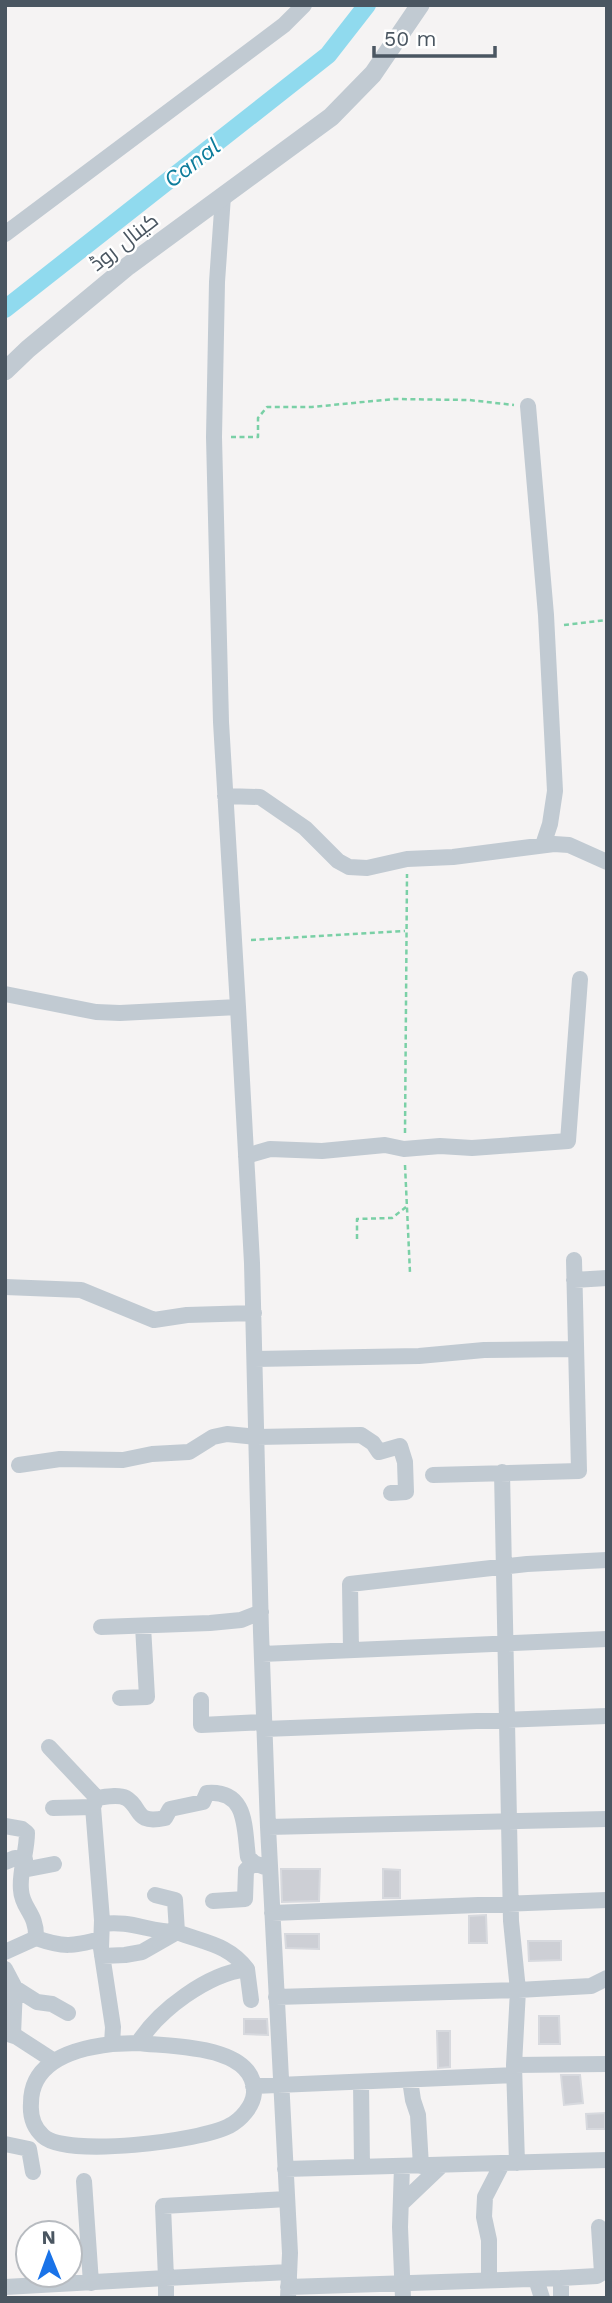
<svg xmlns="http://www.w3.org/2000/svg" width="612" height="2303" viewBox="0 0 612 2303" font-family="'Work Sans',Cairo,sans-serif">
	<rect width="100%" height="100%" fill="#f5f3f3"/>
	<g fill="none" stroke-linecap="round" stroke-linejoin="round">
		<path stroke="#90daee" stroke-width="18" d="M5,309L328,55L367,5"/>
	</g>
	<path fill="#cdcfd5" stroke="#d7d9de" stroke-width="2" d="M281,1869H320L319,1901L282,1902Z
		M383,1869L400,1870V1898H383Z
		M486,1915L487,1943H469V1916Z
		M285,1934H319V1949L286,1948Z
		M528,1941H561V1960L529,1961Z
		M539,2016H559L560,2044H539Z
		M244,2019H267L268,2035L244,2034Z
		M437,2031H450V2067L438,2068Z
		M561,2075H580L583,2103L564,2105Z
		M605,2113V2129H587L586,2114Z"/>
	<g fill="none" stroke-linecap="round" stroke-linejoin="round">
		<path stroke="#7ad0a6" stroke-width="2.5" stroke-dasharray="5 3.5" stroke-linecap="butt" d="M231,437H258V418L267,407H312L394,399L469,400L514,405
			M564,625L607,620
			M251,940L405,931
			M405,1133L407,874
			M405,1165L410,1273
			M357,1239V1219L392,1218L406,1207"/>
		<path stroke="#c1cad2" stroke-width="16" d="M223,196L217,282L214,437L221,722L238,1007
			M5,234L284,25L304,5
			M528,406L546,615L555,791L550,824L543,845
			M225,796L260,797L305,828L338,861L349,867L367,868L407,859L453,857L554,844L569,845L607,862
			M5,994L96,1012L120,1013L238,1007L252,1263L261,1632L268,1827L290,2253L288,2298
			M246,1156L270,1149L322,1151L385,1145L404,1149L440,1146L472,1148L568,1141L580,979
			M574,1280L607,1278
			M5,1287L81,1290L154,1320L187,1315L254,1313
			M255,1359L419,1356L484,1350L574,1349
			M19,1465L60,1459L123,1460L152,1454L189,1452L213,1437L227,1434L257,1437L361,1435L373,1443L379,1452L400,1446L405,1462L406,1492L391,1493
			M502,1472L511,1921L518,1990L514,2065
			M433,1475L579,1471L574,1260
			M101,1627L210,1623L241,1620L261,1612
			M351,1650L350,1584L527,1564L607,1560
			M262,1654L607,1639
			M120,1698L147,1697L143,1626
			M201,1700V1725L264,1722
			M264,1729L607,1716
			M49,1747L97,1798
			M53,1808L93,1807
			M5,1826L22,1829L27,1833C27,1852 19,1872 21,1890C22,1909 37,1913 36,1938L5,1952
			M268,1827L607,1819
			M5,1862L15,1858L25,1859
			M23,1870L54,1864
			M155,1895L175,1900L177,1932C205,1943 228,1944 247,1969
			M213,1901L245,1899L246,1870L254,1863
			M272,1913L607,1900
			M36,1938C64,1948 73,1946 101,1939
			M102,1956L125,1955L142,1952L177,1932C149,1932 131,1920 102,1924
			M5,1969L15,1988L13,2035
			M15,1988L37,2002L52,2004L68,2013
			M276,1997L518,1990L591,1986L607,1978
			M251,2000L247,1969C207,1974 159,2010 138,2043L112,2044L113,2027L101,1948L102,1920L93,1807L97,1798C105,1797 118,1794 126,1798C142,1807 134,1825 165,1818L170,1809L203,1802L207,1793C248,1790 244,1828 248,1857L254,1863L270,1869
			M5,2033L17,2037L54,2061
			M112,2044C77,2048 31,2060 31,2103C30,2116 33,2127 43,2136C67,2158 201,2141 229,2126C241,2120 253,2106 254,2093C256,2044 170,2047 138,2043
			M410,2080L413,2100L418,2115L421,2166
			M361,2082L362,2167
			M253,2086L514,2075
			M5,2144L29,2149L33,2172
			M517,2163L514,2065L607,2064
			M402,2166L400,2227L403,2298
			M285,2169L607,2160
			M84,2181L91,2283
			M287,2199L163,2206L166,2278L289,2272
			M401,2204L442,2165
			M599,2227L602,2273
			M561,2278L597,2276L607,2270
			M536,2279L542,2298
			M489,2280V2240L484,2217L485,2197L502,2164
			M5,2287L166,2278V2298
			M288,2287L561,2278V2298"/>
		<path stroke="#c1cad2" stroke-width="19" d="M5,371L28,349L128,266L331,117L373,74L420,5"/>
	</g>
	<g text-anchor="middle" stroke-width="5" stroke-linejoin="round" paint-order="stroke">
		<g font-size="21" fill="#4a5661" stroke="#fff">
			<text transform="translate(124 242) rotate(-38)" y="7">کینال روڈ</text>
		</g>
		<g font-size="23" font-style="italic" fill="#0c7c9b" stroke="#fff">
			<text transform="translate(192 163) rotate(-38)" y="8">Canal</text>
		</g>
	</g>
	<rect width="612" height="2303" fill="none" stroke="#4a5661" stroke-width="14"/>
	<g transform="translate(49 2254) rotate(359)"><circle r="33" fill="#ffffff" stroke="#b7bbc0" stroke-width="2"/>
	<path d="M0-5L12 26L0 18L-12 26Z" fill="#1a73e8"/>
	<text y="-10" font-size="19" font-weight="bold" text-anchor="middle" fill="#4a5661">N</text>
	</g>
	<path d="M374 46v10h121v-10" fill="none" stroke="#4a5661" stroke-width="3.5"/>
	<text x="384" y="46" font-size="21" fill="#4a5661" stroke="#ffffff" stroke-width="5" paint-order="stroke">50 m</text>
</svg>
